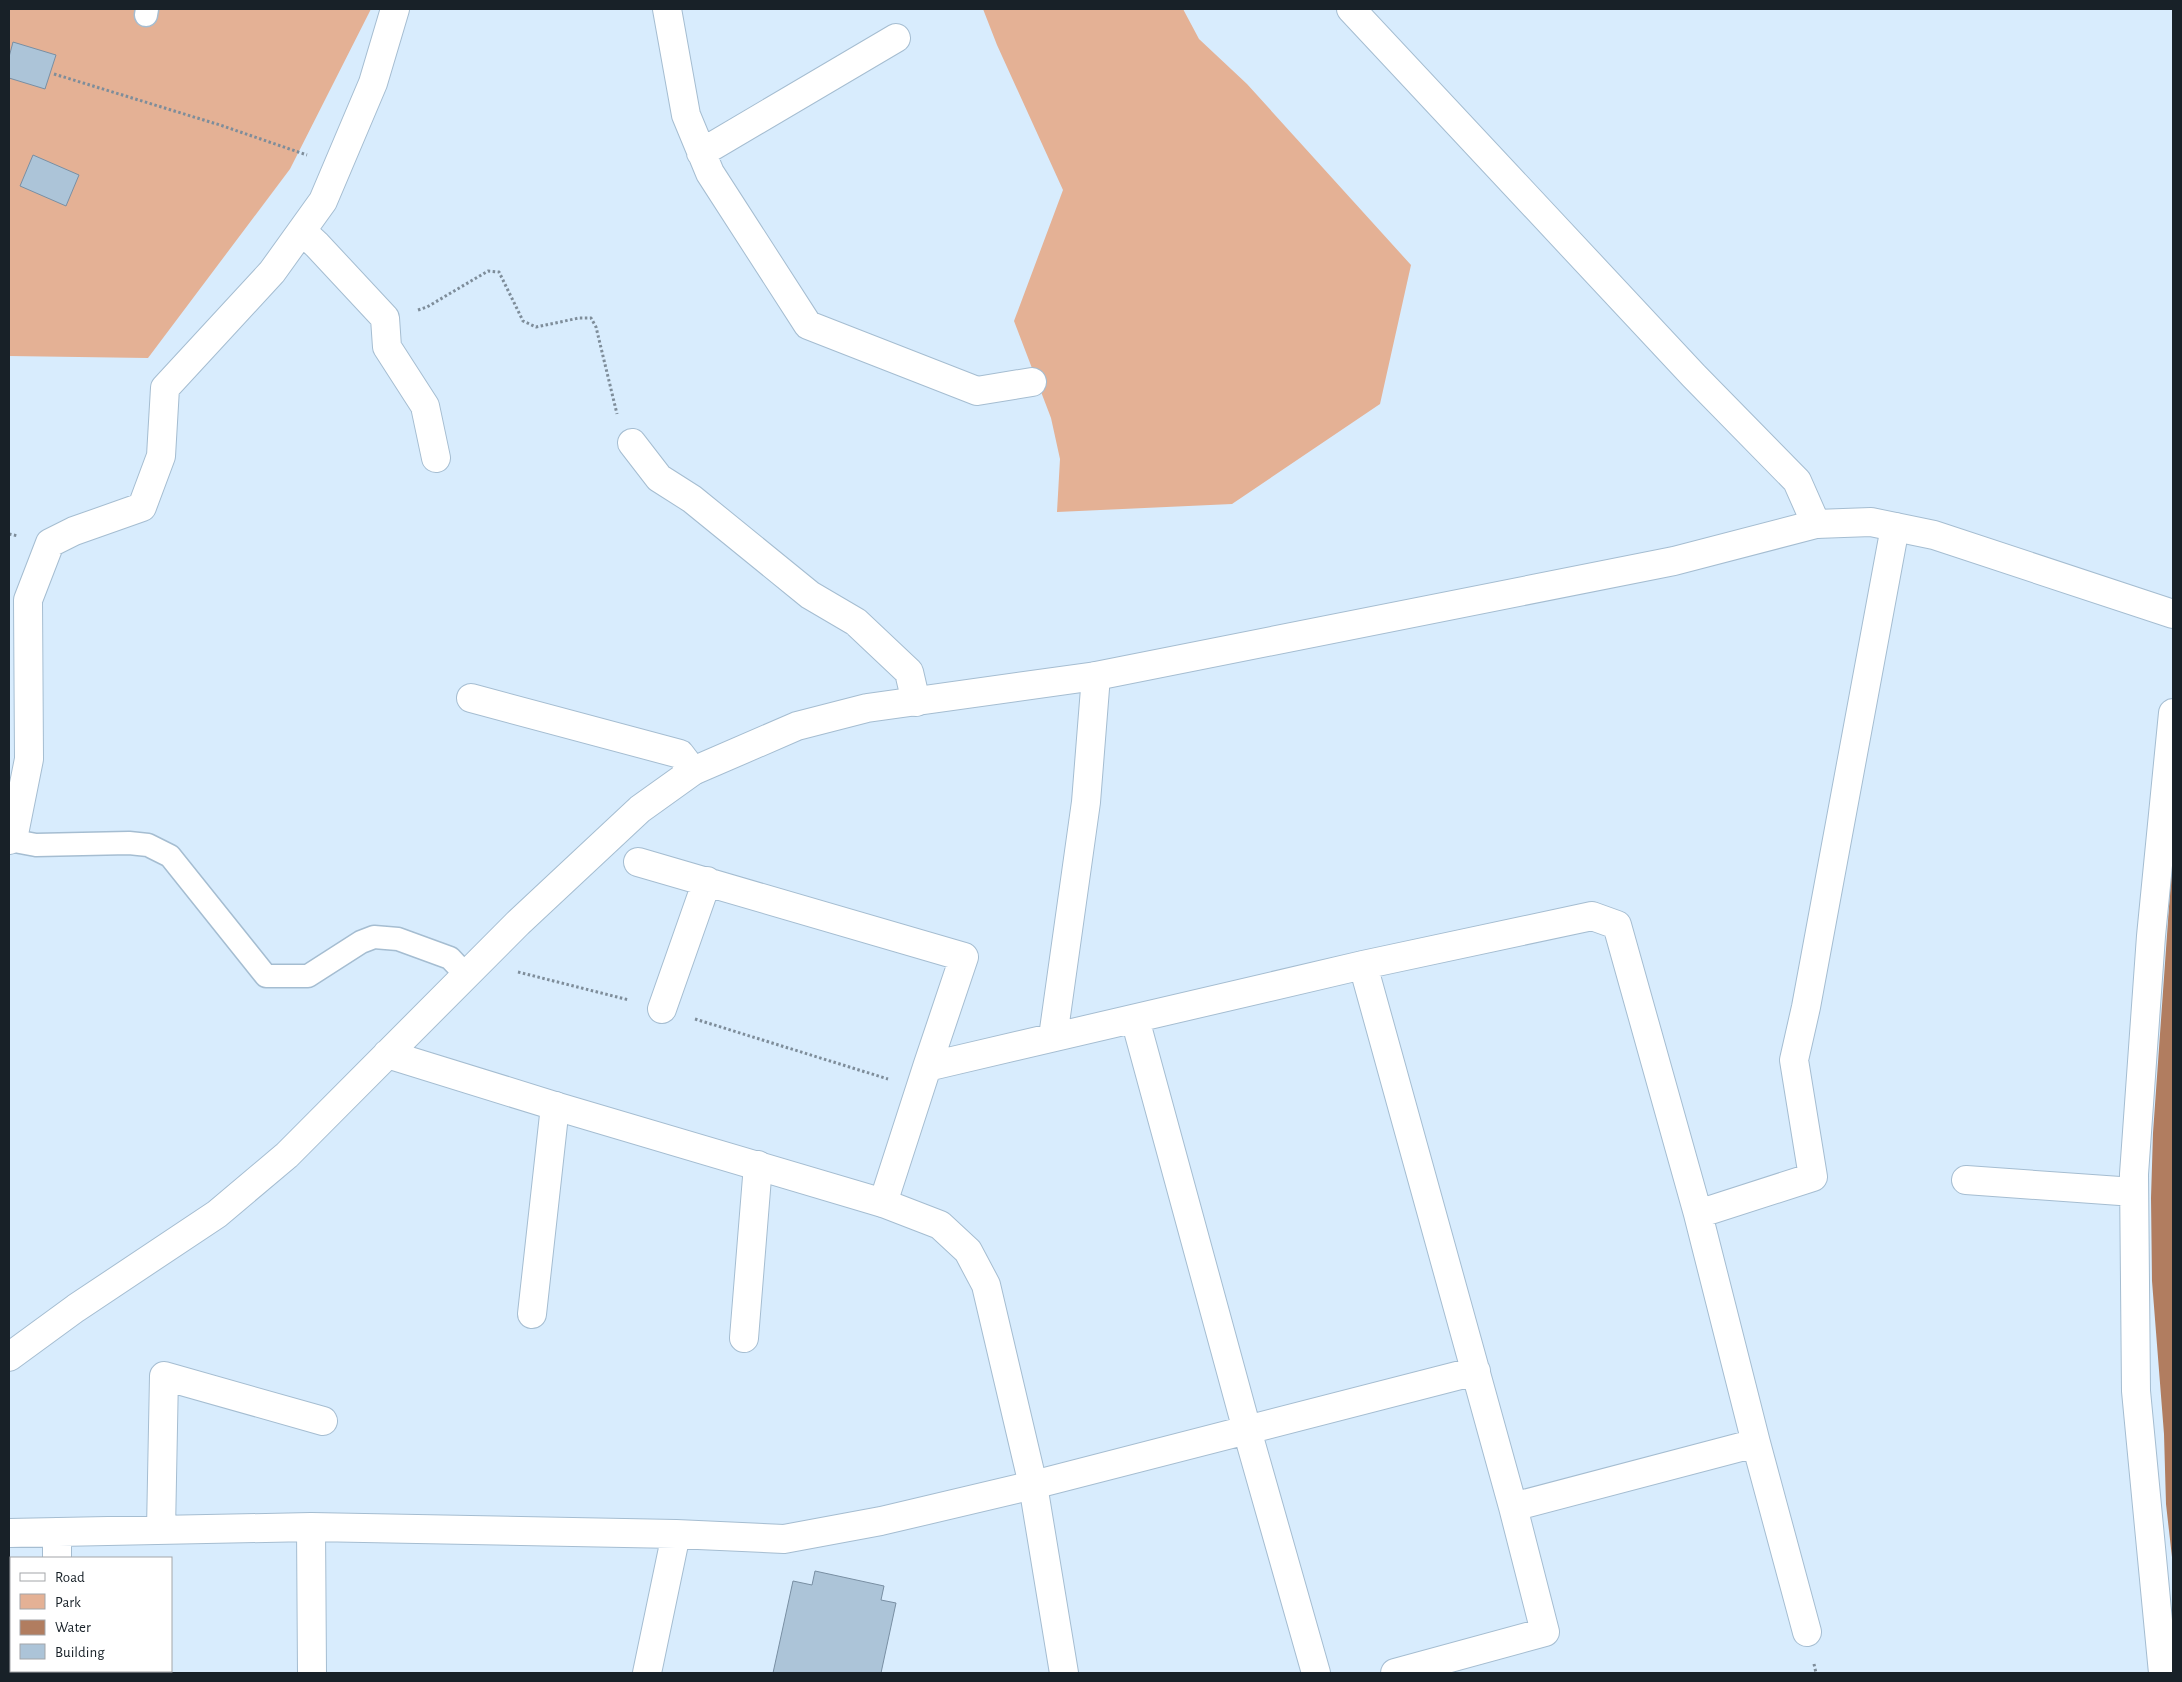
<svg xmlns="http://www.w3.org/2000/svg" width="2182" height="1682" viewBox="0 0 2182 1682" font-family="'Alegreya Sans',sans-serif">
	<rect width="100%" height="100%" fill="#d8ecfd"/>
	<path fill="#e4b195" d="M9,9H371L290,169L148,358L9,356Z
		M983,9H1183L1199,39L1247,84L1411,265L1380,404L1232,504L1057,512L1060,459L1051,418L1014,321L1063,190L997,45Z"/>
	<path fill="#b17d60" d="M2173,850V1566L2166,1504L2164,1434L2152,1281L2151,1198L2153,1133Z"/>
	<path fill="#acc4d8" stroke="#798fa3" d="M13,42L56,55L45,89L9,78V57Z
		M33,155L79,175L66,206L20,186Z
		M815,1571L884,1586L881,1600L896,1603L881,1673H773L793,1581L812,1585Z"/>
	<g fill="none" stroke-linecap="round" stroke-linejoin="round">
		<defs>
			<path id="lane" d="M146,15L147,9
				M9,840L36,845L129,843L148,845L170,856L266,976H308L361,942L374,937L398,939L450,958L466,975"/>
			<path id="street" d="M667,9L686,115L710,173L808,325L977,391L1032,382
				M1351,9L1694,376L1797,481L1816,524
				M701,153L896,38
				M302,231L317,245L385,318L387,347L425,406L436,458
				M632,443L659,478L692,499L810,595L856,622L909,672L916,702
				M471,698L680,754L693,771
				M9,840L14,834L29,759L28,600L50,543L74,531L142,507L161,456L165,388L272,272L323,201L373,83L395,9
				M638,862L964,957L927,1067
				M1363,965L1513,1507L1545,1632L1395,1673
				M662,1009L707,881
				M1135,1019L1247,1430L1316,1673
				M1053,1037L1086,802L1096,676
				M1966,1180L2134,1192
				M883,1203L927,1067L1363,965L1592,916L1617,925L1698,1214L1756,1443L1513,1507
				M1698,1214L1813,1177L1794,1060L1806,1007L1895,527
				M532,1314L555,1106
				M744,1338L758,1165
				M1756,1443L1807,1632
				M311,1527L312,1673
				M161,1530L164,1376L323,1421
				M9,1533L311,1527L676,1534L784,1539L881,1521L1033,1485L1476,1371
				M57,1558V1532
				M56,1673V1671
				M647,1673L676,1534
				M2163,1673L2136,1391L2134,1174L2151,936L2173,713"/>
			<path id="secondary" d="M387,1054L555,1106L883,1203L940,1225L968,1251L986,1285L1033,1485L1064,1673
				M9,1357L76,1308L217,1214L287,1155L518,923L640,809L693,771L797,726L867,708L1096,676L1674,561L1816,524L1871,522L1934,535L2173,614"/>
		</defs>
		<use href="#lane" stroke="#a5bdd1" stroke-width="25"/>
		<use href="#street" stroke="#a5bdd1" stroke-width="30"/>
		<use href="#secondary" stroke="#a5bdd1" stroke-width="30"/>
		<path stroke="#7e8d9a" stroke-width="3" stroke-dasharray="2.5 2.5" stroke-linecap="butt" d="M54,74L220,125L307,155
			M418,310L427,307L488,271L499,272L523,321L536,327L579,318H591L596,327L617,414
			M9,534L18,536
			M518,972L629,1000
			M695,1019L888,1079
			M1814,1664L1816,1673"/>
		<use href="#lane" stroke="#fff" stroke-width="22"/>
		<use href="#street" stroke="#fff" stroke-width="28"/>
		<use href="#secondary" stroke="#fff" stroke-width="28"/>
	</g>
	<rect width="2182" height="1682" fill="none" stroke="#182128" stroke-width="20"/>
	<rect x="10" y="1557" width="162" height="115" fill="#ffffff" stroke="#a3a6a9"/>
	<rect x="20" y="1573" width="25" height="8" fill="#ffffff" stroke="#a3a6a9"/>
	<text x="55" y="1582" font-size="15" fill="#182128">Road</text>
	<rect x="20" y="1594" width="25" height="15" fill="#e4b195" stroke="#a3a6a9"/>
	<text x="55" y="1607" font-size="15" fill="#182128">Park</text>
	<rect x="20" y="1620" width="25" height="15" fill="#b17d60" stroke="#a3a6a9"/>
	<text x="55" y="1632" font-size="15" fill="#182128">Water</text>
	<rect x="20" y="1644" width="25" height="15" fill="#acc4d8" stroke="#a3a6a9"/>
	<text x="55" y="1657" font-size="15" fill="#182128">Building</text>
</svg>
